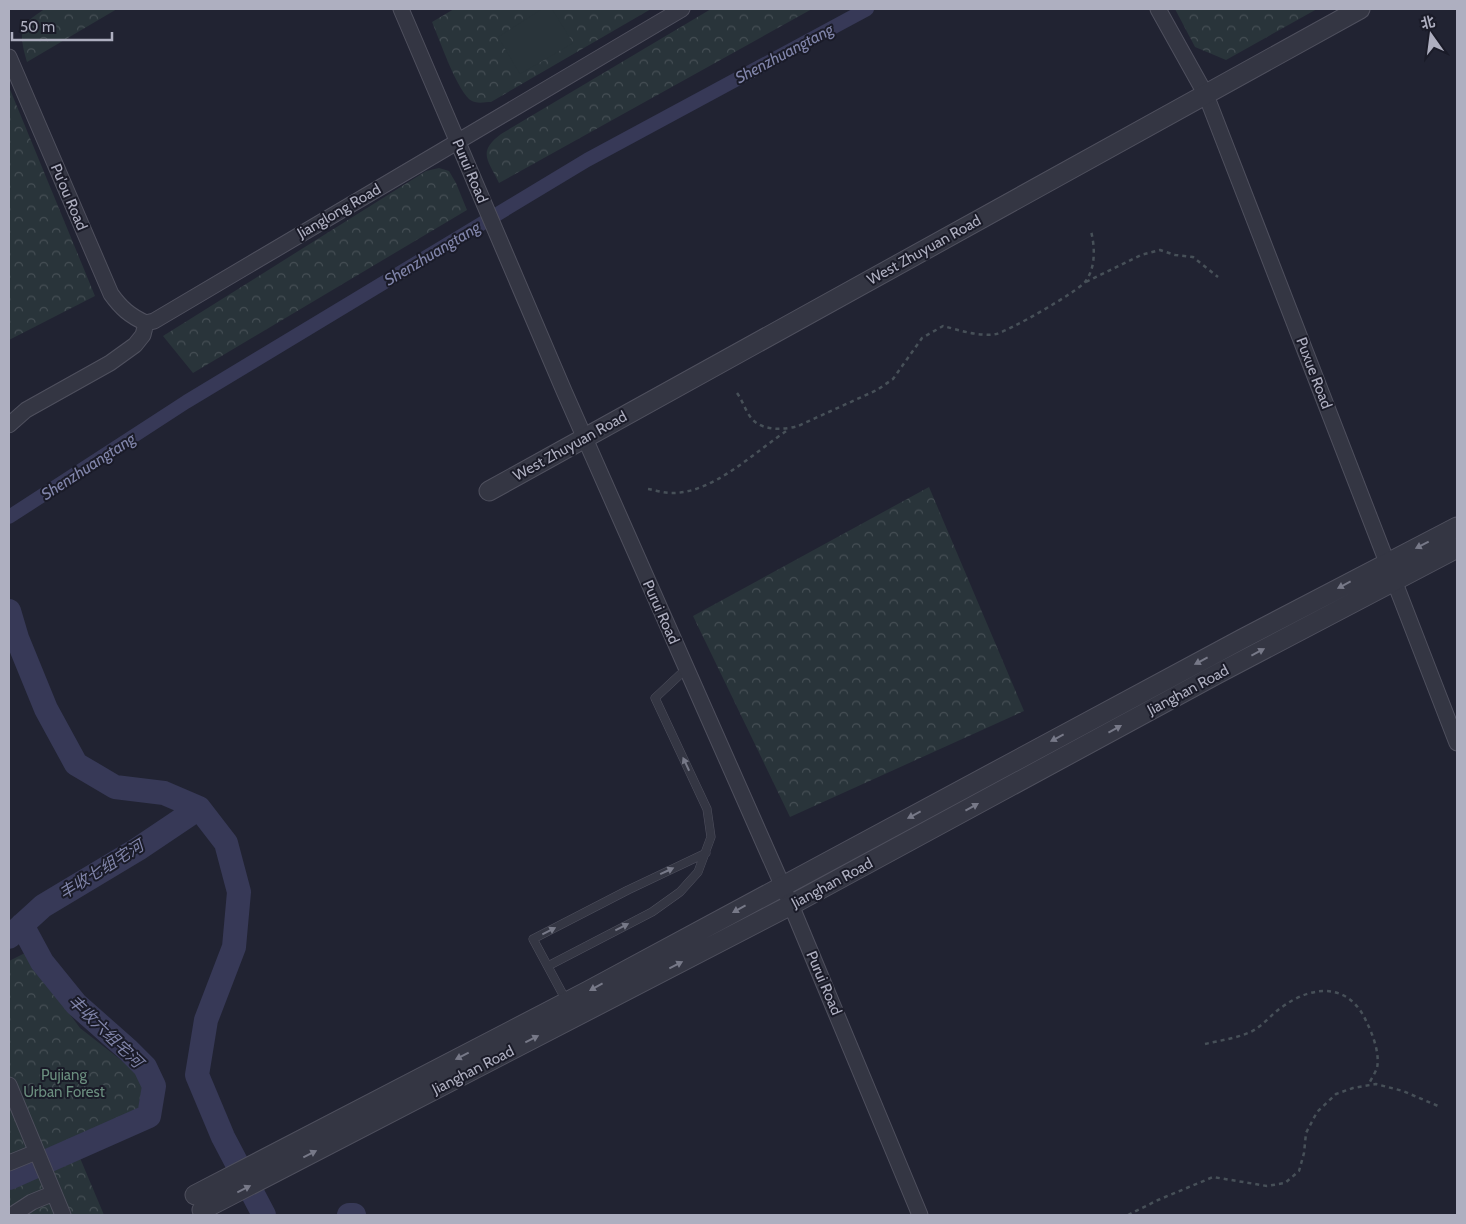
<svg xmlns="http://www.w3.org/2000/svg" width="1466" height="1224" viewBox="0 0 1466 1224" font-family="Cabin,'Noto Sans SC',sans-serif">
	<defs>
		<pattern id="forest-crowns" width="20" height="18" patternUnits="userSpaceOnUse" patternTransform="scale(1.25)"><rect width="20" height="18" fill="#29343a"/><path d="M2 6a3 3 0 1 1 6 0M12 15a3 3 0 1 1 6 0" fill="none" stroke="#464f55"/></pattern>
	</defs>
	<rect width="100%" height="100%" fill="#212332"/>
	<path fill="url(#forest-crowns)" d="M45,9H117L27,62C19,34 18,25 45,9Z
		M454,9H651L491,102C485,102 478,104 472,101C458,94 439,38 432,22Z
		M711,9H812L499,183C488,160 477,152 501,134Z
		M1175,9H1317L1226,60L1195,47Z
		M9,87L95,296L9,340Z
		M439,168L449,171L456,183L467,210L193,373L163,336L426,171Z
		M929,487L1024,711L790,817L693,616Z
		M25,953L80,1028L144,1078L143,1104L125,1118L72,1139L104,1215H9V961Z"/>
	<path fill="#29343a" d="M542,9H552L573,43L520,74L498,37Z"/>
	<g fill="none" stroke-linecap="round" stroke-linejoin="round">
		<path stroke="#373957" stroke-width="14" d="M9,517L186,402L587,160L867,9"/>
		<path stroke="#373957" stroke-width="24" d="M9,611L17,638L46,709L76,764L115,787L164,793L199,808L226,843L239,892L234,947L206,1020L197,1075L223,1137L264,1215
			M9,937L43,906L138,849L199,808
			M9,1178L149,1116L154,1086L145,1067L128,1050L76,1004L42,962L22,925
			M349,1215H354"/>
		<defs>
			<path id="service" d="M548,966L652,912L680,892L698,872L711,837L707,809L655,698L686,669
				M567,1002L533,939L628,890L706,853"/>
			<path id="minor" d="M401,9L564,391L791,905L920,1215
				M1158,9L1206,95L1457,743
				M9,57L111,294C121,308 130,316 146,323
				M146,323L154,321L682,9
				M9,425L26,410L110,363L135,345L143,335L146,323
				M9,1085L63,1215
				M9,1163L36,1152
				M12,1215L32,1202L54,1193"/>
			<path id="tertiary" d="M489,491L1360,9
				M195,1195L588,991L1242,639L1457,527
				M202,1210L791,905L1217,674L1457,548"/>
		</defs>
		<use href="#service" stroke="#4f505e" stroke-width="9"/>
		<use href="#minor" stroke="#4f505e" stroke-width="17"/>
		<use href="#tertiary" stroke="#4f505e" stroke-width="21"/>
		<path stroke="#475058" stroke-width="2.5" stroke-dasharray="4 4" stroke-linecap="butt" d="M1086,282L1141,255L1160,250L1175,255L1193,257L1218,277
			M737,393C743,401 746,413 753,420C764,431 784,430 798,426L877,390L893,379L922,338L943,326C959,330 979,337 996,334C1009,331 1077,292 1085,282C1096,268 1095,247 1091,231
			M648,489C655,490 663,493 671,493C713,494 754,452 788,430
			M1205,1044C1221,1040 1241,1038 1256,1029C1265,1023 1273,1013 1282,1007C1314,984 1350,983 1367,1023C1373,1035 1380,1054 1377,1068C1375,1073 1371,1080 1368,1085
			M1128,1215L1158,1200L1213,1177L1267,1186L1285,1183L1299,1171L1304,1153L1306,1133L1317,1112L1336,1094L1353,1088L1376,1084L1403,1091L1438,1106"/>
		<use href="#service" stroke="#343643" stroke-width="8"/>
		<use href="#minor" stroke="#343643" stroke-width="15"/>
		<use href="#tertiary" stroke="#343643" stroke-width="19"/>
	</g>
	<defs><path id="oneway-solid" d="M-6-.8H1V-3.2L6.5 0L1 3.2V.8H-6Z" transform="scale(1.25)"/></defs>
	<g fill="#777988">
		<use href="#oneway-solid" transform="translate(1422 545) rotate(153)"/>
		<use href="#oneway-solid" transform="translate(1344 585) rotate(152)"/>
		<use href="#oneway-solid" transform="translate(1258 652) rotate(-28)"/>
		<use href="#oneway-solid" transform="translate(1201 661) rotate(152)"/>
		<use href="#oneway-solid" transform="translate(1115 729) rotate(-29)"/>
		<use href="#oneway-solid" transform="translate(1057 738) rotate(152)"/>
		<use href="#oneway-solid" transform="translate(686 764) rotate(-115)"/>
		<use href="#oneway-solid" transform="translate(972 807) rotate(-29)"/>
		<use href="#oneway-solid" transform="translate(914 815) rotate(152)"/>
		<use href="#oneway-solid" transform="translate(667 871) rotate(-25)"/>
		<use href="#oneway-solid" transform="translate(739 909) rotate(151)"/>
		<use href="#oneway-solid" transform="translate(622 927) rotate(-27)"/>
		<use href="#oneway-solid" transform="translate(549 931) rotate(-27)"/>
		<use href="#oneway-solid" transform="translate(676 965) rotate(-27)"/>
		<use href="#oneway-solid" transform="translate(596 987) rotate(151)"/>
		<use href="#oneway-solid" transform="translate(532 1039) rotate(-27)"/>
		<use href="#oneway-solid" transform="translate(462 1056) rotate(153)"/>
		<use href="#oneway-solid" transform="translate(310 1154) rotate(-27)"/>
		<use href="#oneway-solid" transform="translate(244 1189) rotate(-27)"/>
	</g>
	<g text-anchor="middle" stroke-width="4" stroke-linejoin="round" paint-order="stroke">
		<g font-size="15" fill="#aeafc0" stroke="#1a1b28">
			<text transform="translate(470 171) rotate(67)" y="5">Purui Road</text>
			<text transform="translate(69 197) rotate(67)" y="5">Pu'ou Road</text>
			<text transform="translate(339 211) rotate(-30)" y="5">Jianglong Road</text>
			<text transform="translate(924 250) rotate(-29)" y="5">West Zhuyuan Road</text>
			<text transform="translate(1314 373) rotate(69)" y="5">Puxue Road</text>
			<text transform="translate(570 446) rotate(-29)" y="5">West Zhuyuan Road</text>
			<text transform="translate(661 612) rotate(66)" y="5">Purui Road</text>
			<text transform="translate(1188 690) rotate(-28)" y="5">Jianghan Road</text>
			<text transform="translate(832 883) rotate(-28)" y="5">Jianghan Road</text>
			<text transform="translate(824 983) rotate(67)" y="5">Purui Road</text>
			<text transform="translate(473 1070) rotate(-27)" y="5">Jianghan Road</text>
		</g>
		<g font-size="15" fill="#6a8d7e" stroke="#1a1b28">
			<text x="64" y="1080">Pujiang<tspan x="64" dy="17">Urban Forest</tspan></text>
		</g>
		<g font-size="16" font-style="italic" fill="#8185aa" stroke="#1a1b28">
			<text transform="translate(784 53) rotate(-28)" y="6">Shenzhuangtang</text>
			<text transform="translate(432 253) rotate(-31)" y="6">Shenzhuangtang</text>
			<text transform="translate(88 466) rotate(-33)" y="6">Shenzhuangtang</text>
			<text transform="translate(101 869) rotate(-32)" y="6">丰收七组宅河</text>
			<text transform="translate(106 1031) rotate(44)" y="6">丰收六组宅河</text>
		</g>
	</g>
	<rect width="1466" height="1224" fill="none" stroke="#aeafc0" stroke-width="20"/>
	<g transform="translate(1431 35) rotate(346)" stroke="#1a1b28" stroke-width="4" paint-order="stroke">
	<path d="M0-4L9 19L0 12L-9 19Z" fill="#aeafc0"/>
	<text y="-8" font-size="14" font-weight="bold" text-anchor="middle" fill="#aeafc0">北</text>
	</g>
	<path d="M12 32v8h100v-8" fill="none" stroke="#aeafc0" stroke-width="2.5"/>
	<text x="20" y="32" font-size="15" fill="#aeafc0" stroke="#1a1b28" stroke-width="4" paint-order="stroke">50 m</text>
</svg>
